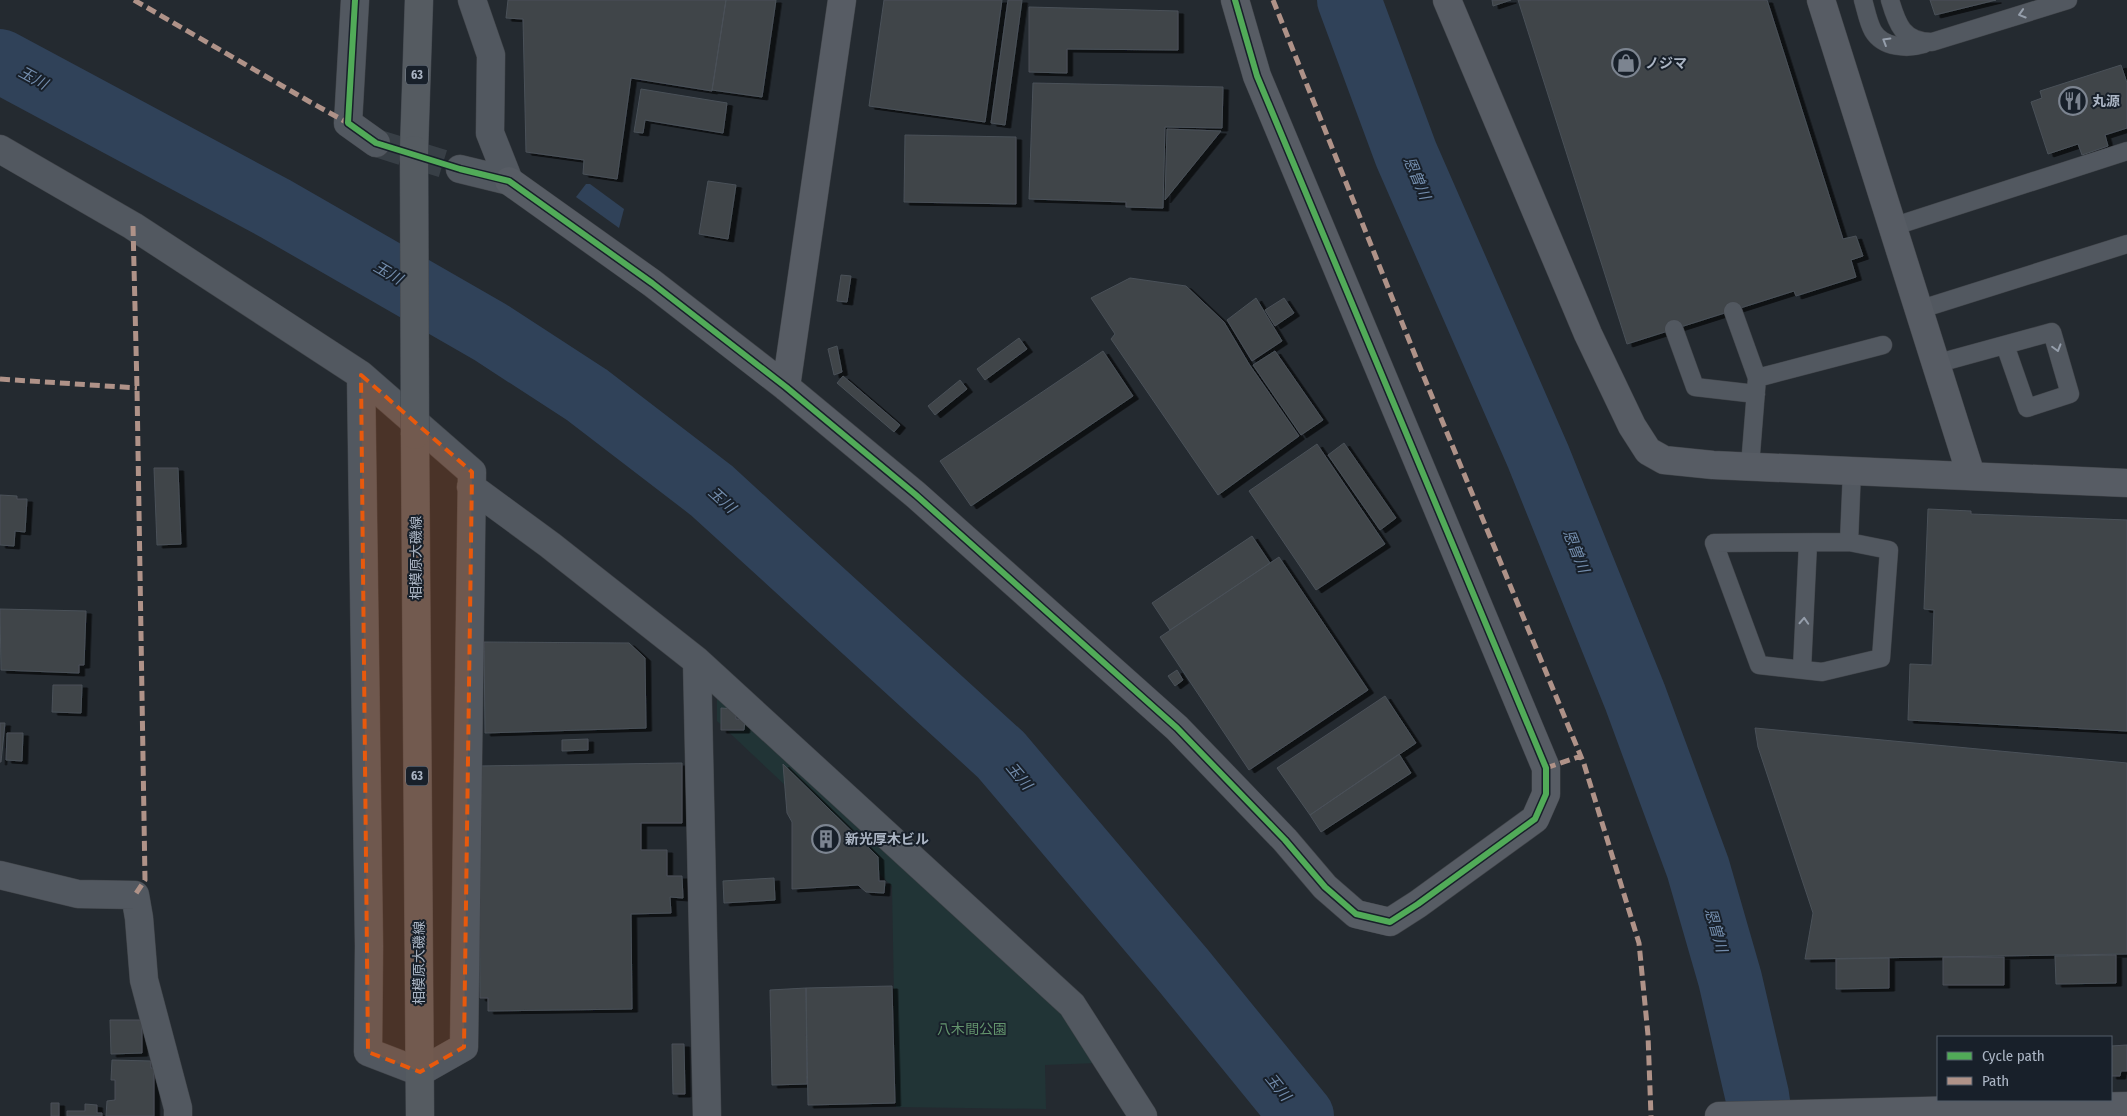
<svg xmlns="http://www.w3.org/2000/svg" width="2127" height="1116" viewBox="0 0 2127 1116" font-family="'Fira Sans Condensed','Noto Sans JP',sans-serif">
	<defs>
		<filter id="shadow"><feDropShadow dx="5.5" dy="3" stdDeviation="0" flood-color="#0009"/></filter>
	</defs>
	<rect width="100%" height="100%" fill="#242a30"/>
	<path fill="#213436" d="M717,688L1066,1009L1098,1063L1045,1065L1046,1109L896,1107L892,886L717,721Z"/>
	<path fill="#304259" d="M586,184H590L624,209L619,228L576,197Z"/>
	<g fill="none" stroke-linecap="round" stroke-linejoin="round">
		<path stroke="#304259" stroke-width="64" d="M1349,0L1406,154L1538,456L1635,697L1698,868L1730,979L1757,1095L1760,1116
			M0,61L276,209L490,332L587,395L712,491L1001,755L1183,970L1302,1116"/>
	</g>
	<path fill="#3f444a" stroke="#4a5158" filter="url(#shadow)" d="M508,0H726L712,91L631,78L617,179L583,174L584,160L526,152L523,19L506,18Z
		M726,0H776L762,97L712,90Z
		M884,0H1002L985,122L869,106Z
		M1008,0H1022L1005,125L991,123Z
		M1492,0H1511L1493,6Z
		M1518,0H1767L1843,239L1856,236L1863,256L1851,260L1856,277L1796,296L1794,291L1627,344Z
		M1930,0H1996L1935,15Z
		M1029,7L1178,11V50L1067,49V73L1029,72Z
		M2121,65L2127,83V128L2105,135L2108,146L2082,155L2078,144L2048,154L2031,102L2042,98L2040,91Z
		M1033,83L1223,87L1222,128L1165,127L1163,208L1126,207V202L1029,199Z
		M641,89L727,103L723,133L645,120L643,133L634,132Z
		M1167,129L1221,131L1165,200Z
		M905,135L1016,137V204L904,202Z
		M708,181L736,185L728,239L699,234Z
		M841,275L851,276L847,302L837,301Z
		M1130,278L1186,286L1224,322L1249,364L1299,436L1218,495L1111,339L1115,334L1091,298Z
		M1256,298L1282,341L1252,361L1227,320Z
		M1284,298L1294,313L1275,326L1265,310Z
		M1019,338L1027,349L985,380L977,369Z
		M837,346L842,372L834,375L828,349Z
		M1103,351L1133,396L971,506L940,461Z
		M1275,351L1323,420L1301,435L1253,365Z
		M843,376L900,425L894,432L837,383Z
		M960,380L967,389L935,415L928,406Z
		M1344,443L1396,518L1380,530L1328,455Z
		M1317,444L1385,544L1316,590L1249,491Z
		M154,468H178L181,544L157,545Z
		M0,495L17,496V499H27L25,532L15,531L14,546L0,545Z
		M1928,509L1971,511V514L2127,520V731L1908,720L1910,664L1932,665L1934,610L1924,609Z
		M1252,536L1270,563L1170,630L1152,603Z
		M1279,557L1368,690L1249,770L1160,637Z
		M0,609L86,611L84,665H79V673L1,670Z
		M484,642L629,643L645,658L646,728L485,733Z
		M1177,670L1183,680L1175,686L1168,676Z
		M53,685H82L81,713L52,712Z
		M1385,696L1416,743L1310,815L1277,768Z
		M721,708L736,709V719H745L744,730H721Z
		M0,723H5L1,762H0Z
		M1755,728L2127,763V954L1805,959L1813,913L1758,747Z
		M7,733H23L22,761L6,760Z
		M588,739V750L562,751V740Z
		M1399,754L1411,773L1321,832L1310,815Z
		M682,763V823H641V850H667V876H682L683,898L670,897L671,913L631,914L632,1009L488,1011V998H480L478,766Z
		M783,764L878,857L879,881H885L884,893L866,892L858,885L792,889V822L787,813Z
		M774,878L775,900L724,903L723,881Z
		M2116,955V983L2056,984L2055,956Z
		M1943,957H2004V985H1943Z
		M1889,958V988L1836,989V959Z
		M892,986L895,1103L808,1105L806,988Z
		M806,988L807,1084L772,1085L770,990Z
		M110,1020H142V1053L111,1054Z
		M672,1044H684L685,1094H673Z
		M2127,1045V1071H2121L2120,1076H2111V1046Z
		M112,1060L151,1061V1068H154V1116H106L107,1101L115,1100V1080H111Z
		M51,1103H59V1116H51Z
		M85,1104L97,1105V1113H102V1116H67V1111H85Z"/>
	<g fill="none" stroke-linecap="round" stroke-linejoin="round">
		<path stroke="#383f46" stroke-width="28" stroke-dasharray="28 14" stroke-linecap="butt" d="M376,143L460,169"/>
		<defs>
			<path id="lane" d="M1863,0C1866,10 1868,22 1873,31C1883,48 1908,49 1924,44
				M1890,0C1897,24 1903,42 1932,42L2068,0
				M1892,227L2127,151
				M1918,310L2127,244
				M1733,311L1757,378
				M1674,329L1695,387L1756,394
				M1935,364L2052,332L2070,394L2027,408L2005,345
				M1750,466L1757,378L1883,345
				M1849,542L1889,550L1881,658L1822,672L1759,665L1714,543Z
				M1849,542L1852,470
				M1802,669L1808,543"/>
			<path id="street" d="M355,0L348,123L376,143
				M472,0L491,55L490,133L509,181
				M0,149L133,226L361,375L369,946L368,1052L420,1072L464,1047L472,472L361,375
				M460,169L509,181
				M471,487L550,545L697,661L707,1116
				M697,661L1072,1005L1143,1116
				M0,875L78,894L135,895L139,918L144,980L178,1108V1116"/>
			<path id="secondary" d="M1447,0L1588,334L1632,426L1648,451L1664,460L1713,465L2127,483
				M1821,0L1971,475
				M509,181L652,283L786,387L916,495L1177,728L1285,840L1325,887L1356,914L1390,922L1418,904L1535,819L1546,794V768L1257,76L1235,0
				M786,387L842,0
				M1719,1116L2127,1106"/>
			<path id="primary" d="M414,150L419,0
				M415,435L420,1116"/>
		</defs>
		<use href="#lane" stroke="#404449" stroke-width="19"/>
		<use href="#street" stroke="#404449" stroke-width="29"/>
		<use href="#secondary" stroke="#404449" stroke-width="29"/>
		<use href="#primary" stroke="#41464d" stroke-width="29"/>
		<use href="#lane" stroke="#525860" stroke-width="18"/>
		<use href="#street" stroke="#525860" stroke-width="28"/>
		<use href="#secondary" stroke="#575c64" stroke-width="28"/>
		<use href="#primary" stroke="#555b61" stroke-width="28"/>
		<defs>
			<path id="primary-bridge" d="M414,150L415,435"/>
		</defs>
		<use href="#primary-bridge" stroke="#41464d" stroke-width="29" stroke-linecap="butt"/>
		<use href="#primary-bridge" stroke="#555b61" stroke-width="28"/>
		<path stroke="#af9288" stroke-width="5" stroke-dasharray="10 5" stroke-linecap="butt" d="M134,0L310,102L348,123
			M1273,0L1419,365L1584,764L1639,943L1648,1035L1651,1116
			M133,226L137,388L145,880L135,895
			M0,379L137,388
			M1546,768L1581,756"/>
		<defs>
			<path id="cycleway" d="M355,0L348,123L376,143L460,169L509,181L652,283L786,387L916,495L1177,728L1285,840L1325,887L1356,914L1390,922L1418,904L1535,819L1546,794V768L1257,76L1235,0"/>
		</defs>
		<use href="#cycleway" stroke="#18202a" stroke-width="9"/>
		<use href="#cycleway" stroke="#51ab58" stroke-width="6"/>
	</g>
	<defs><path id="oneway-chevron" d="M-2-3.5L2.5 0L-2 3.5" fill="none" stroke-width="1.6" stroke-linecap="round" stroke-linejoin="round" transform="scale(1.25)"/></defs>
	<g stroke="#959eab">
		<use href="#oneway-chevron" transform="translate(2022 14) rotate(163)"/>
		<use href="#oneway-chevron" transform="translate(1886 41) rotate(-149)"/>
		<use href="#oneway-chevron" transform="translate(2057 348) rotate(74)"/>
		<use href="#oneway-chevron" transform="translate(1804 621) rotate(-87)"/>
	</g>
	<path fill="#e8590c" fill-opacity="0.2" stroke="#e8590c" stroke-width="4" stroke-dasharray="10 6" stroke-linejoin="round" d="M361,375L472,472L464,1047L420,1072L368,1052Z"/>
	<defs>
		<symbol id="shop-ring" viewBox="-11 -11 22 22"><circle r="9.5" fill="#18202a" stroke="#7c8490" stroke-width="1.5"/><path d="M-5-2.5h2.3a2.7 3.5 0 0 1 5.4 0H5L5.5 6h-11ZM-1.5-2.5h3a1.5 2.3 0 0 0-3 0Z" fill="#7c8490"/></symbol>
		<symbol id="restaurant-ring" viewBox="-11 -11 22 22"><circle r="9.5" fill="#18202a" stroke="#7c8490" stroke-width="1.5"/><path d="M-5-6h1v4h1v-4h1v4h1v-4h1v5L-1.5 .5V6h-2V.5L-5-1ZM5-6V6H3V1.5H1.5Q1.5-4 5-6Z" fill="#7c8490"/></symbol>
		<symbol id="building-ring" viewBox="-11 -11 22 22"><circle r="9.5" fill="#18202a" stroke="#7c8490" stroke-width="1.5"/><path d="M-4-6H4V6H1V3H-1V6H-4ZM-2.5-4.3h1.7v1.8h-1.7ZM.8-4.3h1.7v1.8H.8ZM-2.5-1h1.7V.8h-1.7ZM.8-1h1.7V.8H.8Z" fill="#7c8490"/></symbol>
	</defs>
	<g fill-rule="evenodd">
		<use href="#shop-ring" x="1610" y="47" width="32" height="32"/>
		<use href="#restaurant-ring" x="2057" y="85" width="32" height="32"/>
		<use href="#building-ring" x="810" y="823" width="32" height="32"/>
	</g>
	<g text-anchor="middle" stroke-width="4" stroke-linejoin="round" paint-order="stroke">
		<g fill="#18202a" stroke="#7f8896" stroke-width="1">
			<rect x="406" y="65.5" width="22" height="19" rx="4"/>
			<rect x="406" y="766.5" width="22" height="19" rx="4"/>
		</g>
		<g font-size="12" font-weight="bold" fill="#abb5c4">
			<text x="417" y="79">63</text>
			<text x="417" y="780">63</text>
		</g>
		<g font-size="14" font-weight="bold" fill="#abb5c4" stroke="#18202a" text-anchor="start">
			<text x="1645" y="68">ノジマ</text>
			<text x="2092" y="106">丸源</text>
			<text x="845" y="844">新光厚木ビル</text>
		</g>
		<g font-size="14" fill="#abb5c4" stroke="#18202a">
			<text transform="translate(416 558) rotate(-90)" y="5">相模原大磯線</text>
			<text transform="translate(419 963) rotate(-90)" y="5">相模原大磯線</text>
		</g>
		<g font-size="14" fill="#63946d" stroke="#18202a">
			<text x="972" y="1034">八木間公園</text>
		</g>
		<g font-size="15" font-style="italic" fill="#738dad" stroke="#18202a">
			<text transform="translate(33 78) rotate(28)" y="5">玉川</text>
			<text transform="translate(1417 178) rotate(67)" y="5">恩曽川</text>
			<text transform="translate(388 273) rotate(30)" y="5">玉川</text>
			<text transform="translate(722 500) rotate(42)" y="5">玉川</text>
			<text transform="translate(1576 551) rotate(68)" y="5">恩曽川</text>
			<text transform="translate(1019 776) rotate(50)" y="5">玉川</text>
			<text transform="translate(1716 930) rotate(74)" y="5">恩曽川</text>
			<text transform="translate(1278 1087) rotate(51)" y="5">玉川</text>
		</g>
	</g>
	<rect x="1937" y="1036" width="175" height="65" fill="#18202a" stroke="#535c68"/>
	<rect x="1947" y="1052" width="25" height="8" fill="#51ab58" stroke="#535c68"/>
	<text x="1982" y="1061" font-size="15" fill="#abb5c4">Cycle path</text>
	<rect x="1947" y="1077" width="25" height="8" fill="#af9288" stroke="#535c68"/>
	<text x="1982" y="1086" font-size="15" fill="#abb5c4">Path</text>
</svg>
